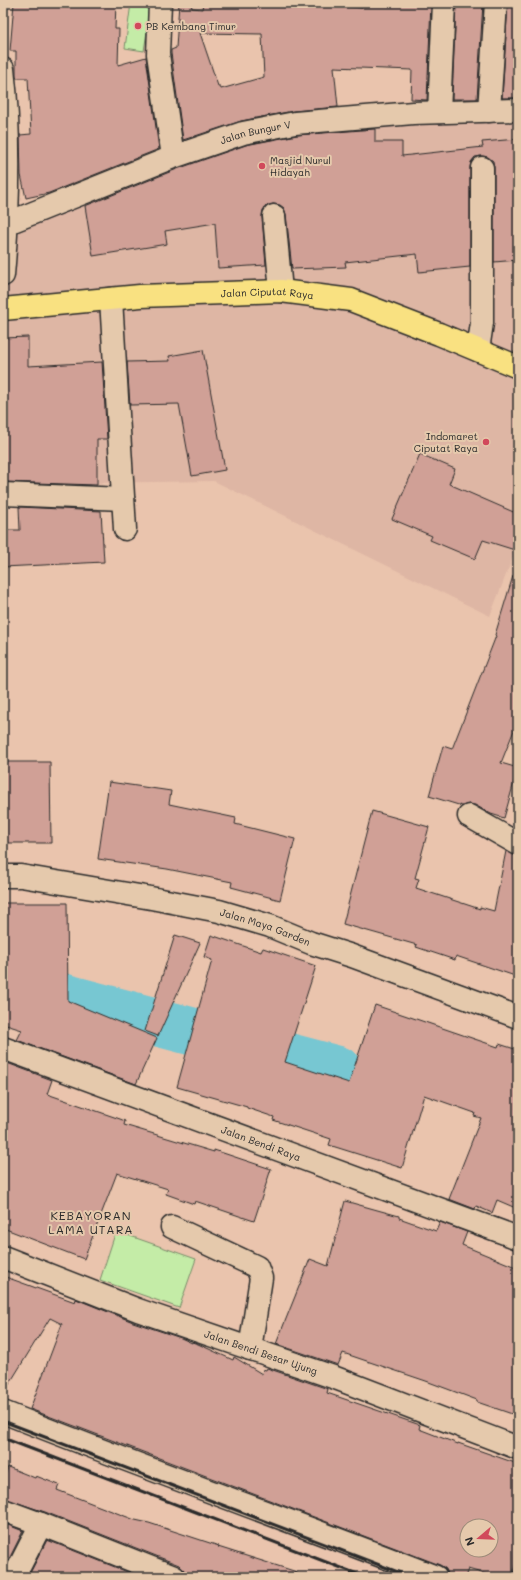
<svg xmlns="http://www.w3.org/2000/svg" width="521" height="1580" viewBox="0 0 521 1580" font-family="Mali,sans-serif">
	<rect width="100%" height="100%" fill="#eac4ad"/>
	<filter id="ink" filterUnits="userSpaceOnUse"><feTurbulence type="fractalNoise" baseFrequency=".025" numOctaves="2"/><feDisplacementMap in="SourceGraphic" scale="8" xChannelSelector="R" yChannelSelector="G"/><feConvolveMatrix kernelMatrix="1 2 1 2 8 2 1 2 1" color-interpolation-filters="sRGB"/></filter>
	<g filter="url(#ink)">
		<path fill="#deb6a4" d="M518,114V544L490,616L214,481L92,483L3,437V232L187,139L317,116Z"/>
		<path fill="#c4eca7" stroke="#788c69" d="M131,3L151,5L144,51L125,48Z
			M116,1231L196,1259L179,1308L100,1280Z"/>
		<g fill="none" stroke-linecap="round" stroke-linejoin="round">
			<path stroke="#77c7d2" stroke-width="48" d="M3,988L58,996L338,1070"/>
		</g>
		<path fill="#d0a096" stroke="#2b2b2b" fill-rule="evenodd" d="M14,3H116L115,29H119L118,65L146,57L159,149L49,193L26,198L21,175L20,135L31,134L28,78H16V51H10Z
			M179,3H191L192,8L202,9L203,3H302L362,8L363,3H431L427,100L411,99L412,70L334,67L338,107L293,111L241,121L183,140L171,53V50L176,48ZM200,33L262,34L264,77L221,89L220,86H218Z
			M456,3H483L477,99H452Z
			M508,3H518L517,98H502Z
			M375,129V142H402V156L483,147L482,142L518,139V260L494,262V168L493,161L488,157L482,156L475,157L471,162L470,168V267L419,272L417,254L345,262L346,267L292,269L286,214L284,208L280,205L273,204L266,206L263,210L262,217L266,265L218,268L215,223L165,231L167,244L93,256L85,206L177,169L246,145L297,135Z
			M28,337V366L102,362L107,439H97V485L3,482V338Z
			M203,350L225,470L192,476L179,404L130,405L127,362L170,361L169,356Z
			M420,454L455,469L449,484L518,514V551L483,540L475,559L430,540L432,536L392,519Z
			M19,507L101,511L104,562L3,567V530H20Z
			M513,576L518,577V720L501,763L518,768L504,818L491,814L475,805L469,804L462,806L429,796L443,746L452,749L496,636L495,635Z
			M3,762H50L51,843H3Z
			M109,782L171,791L169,804L236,818L235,824L295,839L280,900L231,887L232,882L167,869L98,859Z
			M372,811L429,827L415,878L419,879L416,888L480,909V907L494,911L506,851L518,856V977L456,956L455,960L416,947L417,945L343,924Z
			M3,903H67L68,1001L157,1038L136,1084L17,1040L22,1030L3,1024Z
			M175,935L200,943L158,1036L145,1031Z
			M211,935L261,952L263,948L316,966L285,1062L349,1083L375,1005L498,1047L499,1044L518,1050V1209L497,1200L492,1213L476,1206L475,1209L449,1199L481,1118L474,1116L475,1113L424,1095L402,1168L329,1145L331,1139L273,1120L274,1117L247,1108V1107L177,1087L212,960L204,957Z
			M7,1063L52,1080L47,1094L120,1119L125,1121L124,1125L214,1152V1150L271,1169L254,1221L195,1201L194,1204L166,1194L168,1189L117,1173L84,1259L3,1228V1074Z
			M345,1201L399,1216V1218L436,1231L440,1222L467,1232L462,1245L518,1268V1416L477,1402V1400L426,1381L343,1353L338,1365L276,1344L310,1259L328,1266Z
			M3,1276L75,1302L76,1299L133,1322L181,1338L192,1343V1342L198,1344L233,1360L234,1357L262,1374L263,1369L266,1370L267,1368L328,1389L327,1393L420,1425L419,1429L458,1444V1443L518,1464V1555L512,1577H495L468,1569L465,1577H449L446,1569L440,1565L30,1409L62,1324L50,1318L3,1394ZM467,1526H491V1550H467Z
			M8,1467L35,1478L36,1476L59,1485L57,1490L135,1520L149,1523L219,1546L218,1547L297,1572L296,1577H186L184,1570L179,1565L45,1512L3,1498V1481Z
			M3,1523L23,1531L3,1571Z
			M47,1540L140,1577H28Z"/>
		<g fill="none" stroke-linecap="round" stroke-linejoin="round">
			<defs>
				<g id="minor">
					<path d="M160,3L158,54L173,157"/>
					<path d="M3,69C11,137 9,207 3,275"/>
					<path d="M489,111L496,3"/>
					<path d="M439,112L444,3"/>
					<path d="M274,216L281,291"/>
					<path id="s1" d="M8,223L173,157L243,133L295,123L413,113L518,110"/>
					<path d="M111,299L125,529"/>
					<path d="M478,350L482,323V168"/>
					<path d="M3,494L123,499"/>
					<path d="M469,816L518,844"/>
					<path id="s2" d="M3,876H21L151,898L219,911L270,926L311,943L352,956L518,1017"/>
					<path id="s3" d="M3,1048L518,1238"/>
					<path d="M172,1227L257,1267L261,1278L250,1349"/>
					<path id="s4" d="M3,1257L138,1310L333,1377L518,1448"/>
					<path d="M3,1412C146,1469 292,1521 436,1577"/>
					<path d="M3,1510L41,1524"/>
					<path d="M14,1577L41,1524L174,1577"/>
				</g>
				<g id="major">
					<path id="s5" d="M3,309L140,296L281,291L351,300L439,334L518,367"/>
				</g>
			</defs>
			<use href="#minor" stroke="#2b2b2b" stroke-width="25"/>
			<use href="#major" stroke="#2b2b2b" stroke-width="25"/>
			<use href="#minor" stroke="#e5c9ac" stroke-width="22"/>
			<use href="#major" stroke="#f9e181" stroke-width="22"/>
			<path stroke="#2b2b2b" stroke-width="3" d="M3,1421L411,1577
				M3,1438L365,1577"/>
		</g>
	</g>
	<g fill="#d1495b" stroke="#e5c9ac" stroke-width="1.5">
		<circle cx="138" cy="26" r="4"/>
		<circle cx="262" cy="166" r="4"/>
		<circle cx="486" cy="442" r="4"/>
	</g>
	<g text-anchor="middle" stroke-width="4" stroke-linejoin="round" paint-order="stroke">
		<g font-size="10" fill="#2b2b2b" stroke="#e5c9ac" text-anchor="start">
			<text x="146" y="30">PB Kembang Timur</text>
			<text x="270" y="164">Masjid Nurul<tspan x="270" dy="12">Hidayah</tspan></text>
			<text x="478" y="440" text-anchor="end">Indomaret<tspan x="478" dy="12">Ciputat Raya</tspan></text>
		</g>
		<g font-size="10" fill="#2b2b2b" stroke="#e5c9ac">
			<text dy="4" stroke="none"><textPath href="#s1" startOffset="264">Jalan Bungur V</textPath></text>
			<text dy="4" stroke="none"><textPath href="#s5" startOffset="265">Jalan Ciputat Raya</textPath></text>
			<text dy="4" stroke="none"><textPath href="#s2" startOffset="268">Jalan Maya Garden</textPath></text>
			<text dy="4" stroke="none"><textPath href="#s3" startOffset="275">Jalan Bendi Raya</textPath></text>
			<text dy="4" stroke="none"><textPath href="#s4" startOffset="275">Jalan Bendi Besar Ujung</textPath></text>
		</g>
		<g font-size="12" letter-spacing="1" fill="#2b2b2b" stroke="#e5c9ac">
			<text x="91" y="1220">KEBAYORAN<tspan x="91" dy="14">LAMA UTARA</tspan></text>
		</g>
	</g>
	<rect width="521" height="1580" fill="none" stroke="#e5c9ac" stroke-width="16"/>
	<rect x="8" y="8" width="505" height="1564" fill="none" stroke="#2b2b2b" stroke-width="1.5" filter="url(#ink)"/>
	<g transform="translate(479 1538) rotate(251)"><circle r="19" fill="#e5c9ac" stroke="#9b8a78"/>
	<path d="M0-3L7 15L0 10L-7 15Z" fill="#d1495b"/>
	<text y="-6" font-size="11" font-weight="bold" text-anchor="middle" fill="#2b2b2b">N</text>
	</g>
</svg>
